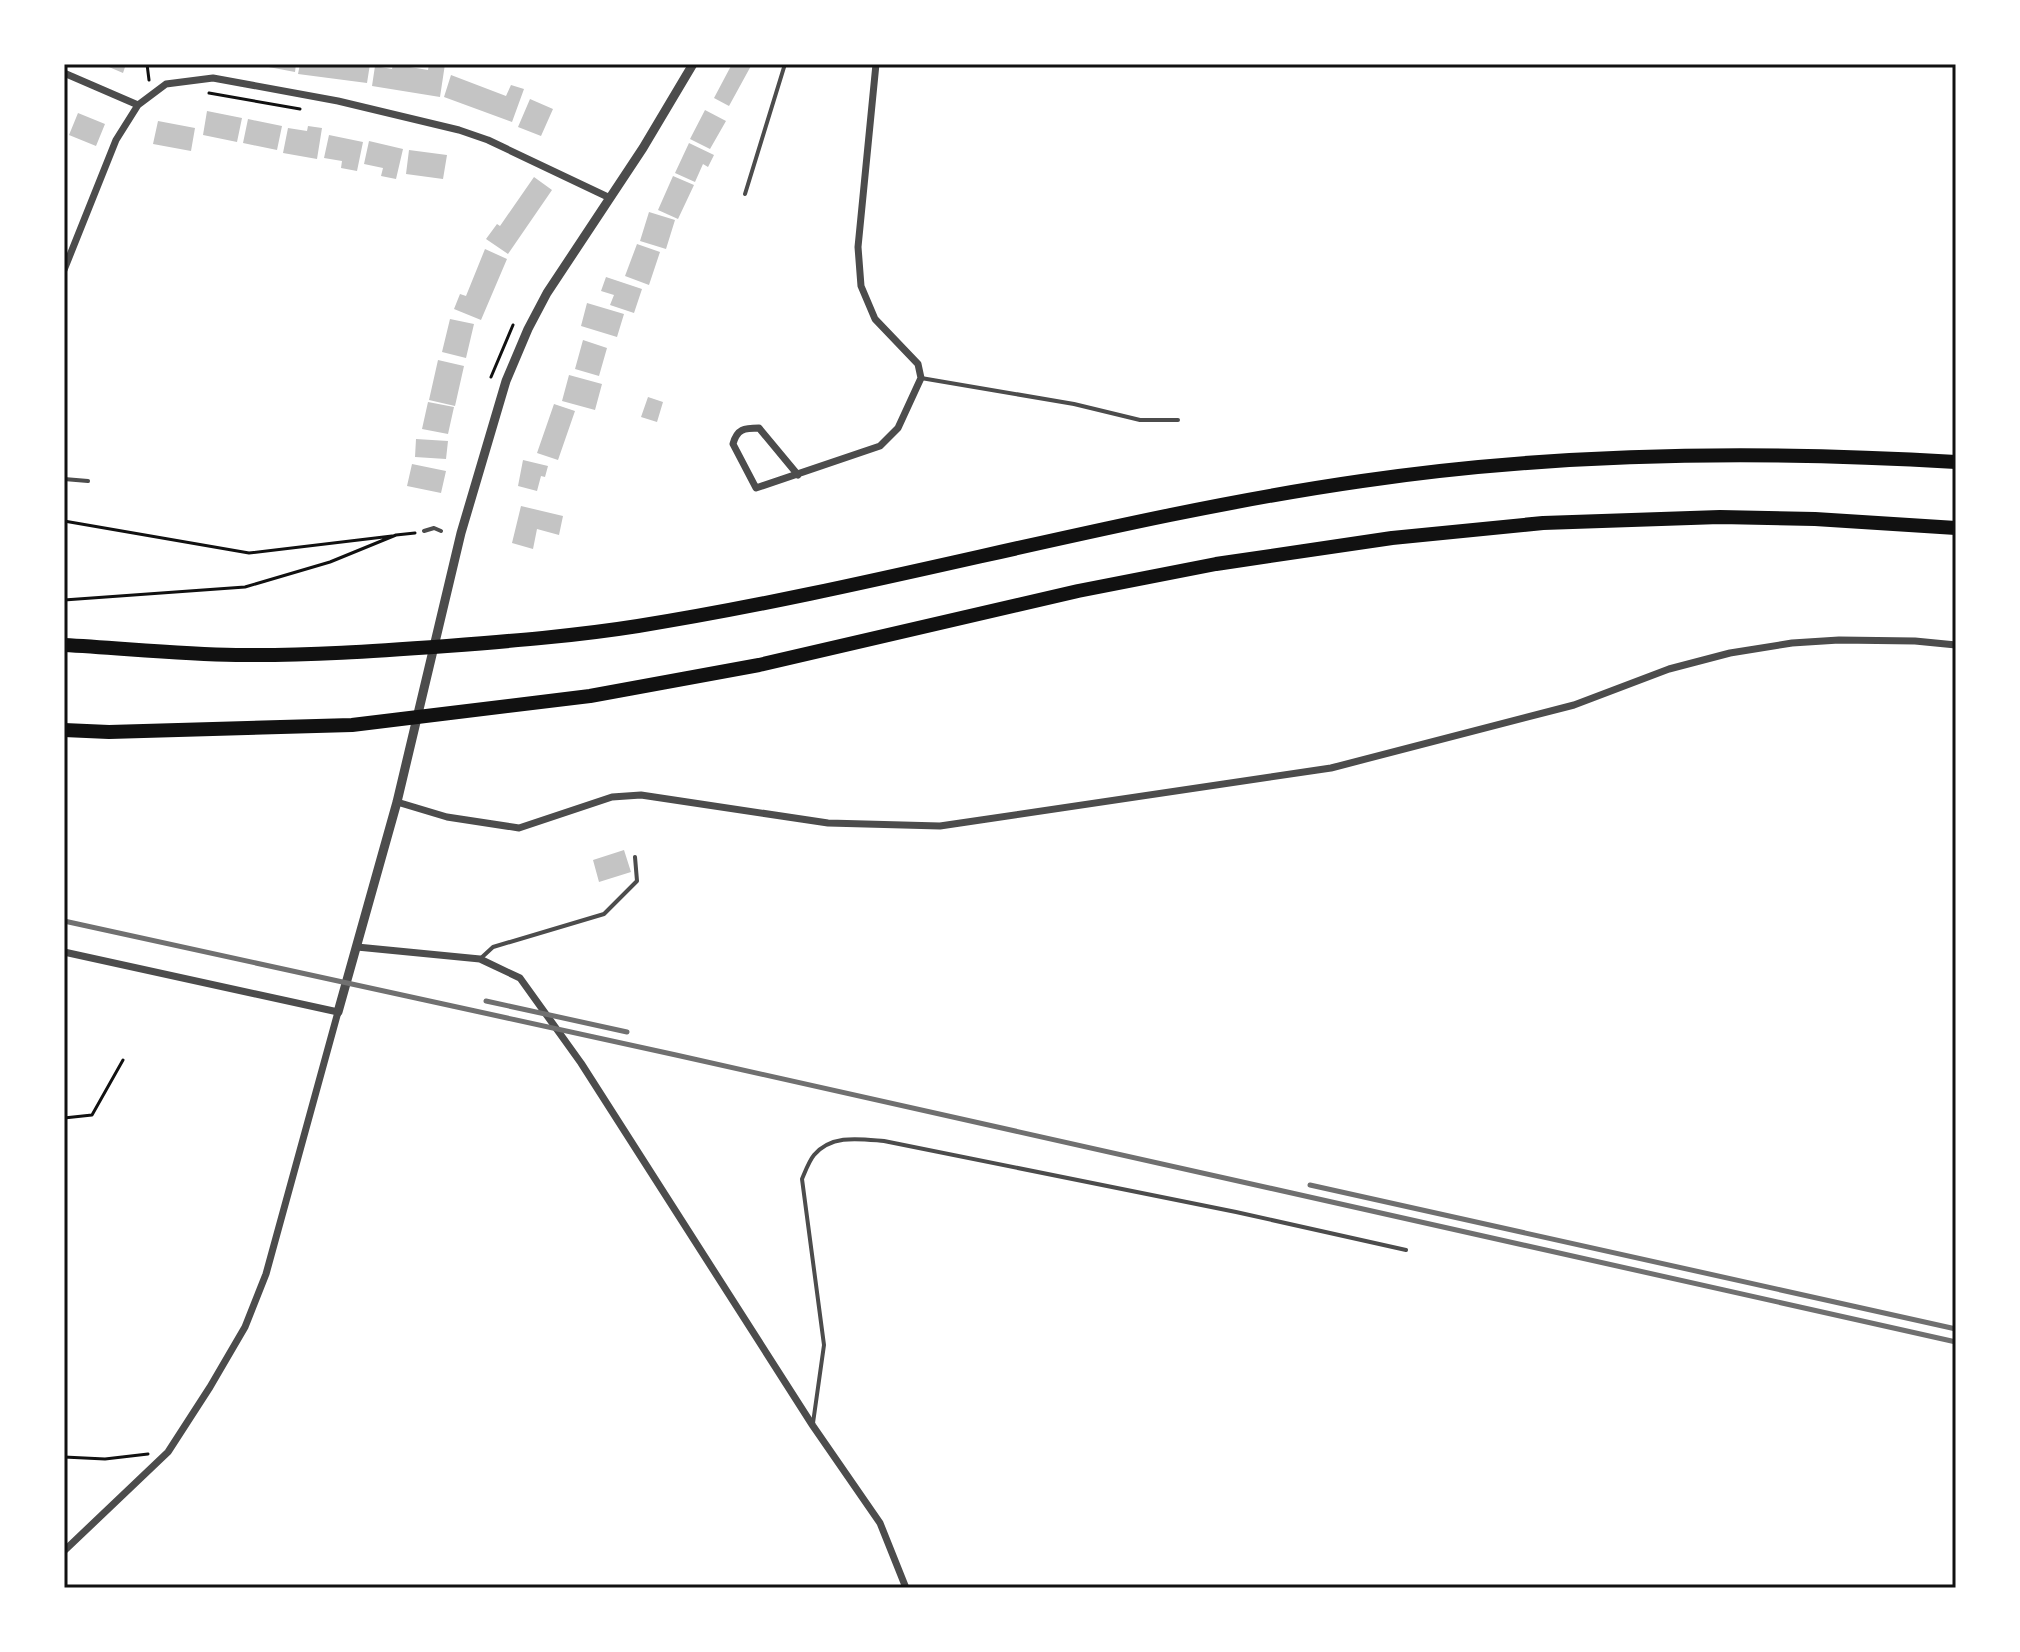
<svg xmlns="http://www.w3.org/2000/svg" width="2020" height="1652" viewBox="0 0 2020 1652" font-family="Mulish,sans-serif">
	<rect width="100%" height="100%" fill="#fff"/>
	<path fill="#c4c4c4" d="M102,64H126L123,73Z
		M253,64H296L295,72Z
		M300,64H370L367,83L298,74Z
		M393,64H411L410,67L428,70L429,64H445L440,97L372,86L375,66L392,69Z
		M732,64H752L729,106L714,98Z
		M451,75L506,96L511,85L524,89L512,122L444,97Z
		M530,99L553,109L541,136L518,127Z
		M705,110L726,121L710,149L690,139Z
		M207,111L242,118L237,142L203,135Z
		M78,113L105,124L96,146L69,135Z
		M248,119L282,126L277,150L243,143Z
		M158,121L195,128L191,151L153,144Z
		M308,126L322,128L317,159L283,153L288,128L307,131Z
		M329,135L363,142L357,171L341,168L342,161L324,158Z
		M369,141L403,149L396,179L381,176L383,168L364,164Z
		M689,143L714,155L708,167L703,164L695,182L675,173Z
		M409,150L447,155L443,179L406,174Z
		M673,176L694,185L678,219L658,210Z
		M534,177L552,190L508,254L486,239L497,224L500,226Z
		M649,212L675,220L666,249L640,241Z
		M637,244L660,252L649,285L625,276Z
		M485,249L507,259L481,320L454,309L460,294L466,296Z
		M606,277L642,289L634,313L610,305L614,295L601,291Z
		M587,303L624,314L617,337L581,326Z
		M450,319L474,324L466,358L442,352Z
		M583,340L607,348L599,376L575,369Z
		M438,360L464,366L455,406L429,400Z
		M569,375L602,384L595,410L562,401Z
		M648,397L663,402L657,422L641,417Z
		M428,402L454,407L448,434L422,429Z
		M554,404L575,411L558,460L537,453Z
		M416,439L448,441L446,459L415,457Z
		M523,460L548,466L545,477L541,476L537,491L518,486Z
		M412,464L446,471L441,493L407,486Z
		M521,506L563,516L559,535L537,529L533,549L512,543Z
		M624,850L631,872L599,882L593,860Z"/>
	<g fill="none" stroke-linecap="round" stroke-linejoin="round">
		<path stroke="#111" stroke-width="3" d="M147,64L149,80
			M209,93L300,109
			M491,377L513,325
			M64,521L249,553L392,536
			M64,600L245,587L330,562L396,535L415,533
			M64,1118L92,1115L123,1060
			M64,1457L105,1459L148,1454"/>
		<path stroke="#4c4c4c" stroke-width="4" d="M745,194L785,64
			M921,378L1074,404L1140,420H1178
			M64,479L88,481
			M424,531L434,528L441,531
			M480,959L493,947L604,914L637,881L635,857
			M813,1423L824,1345L802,1179C805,1172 809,1161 814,1155C832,1134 860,1139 884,1141L1236,1212L1406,1250"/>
		<path stroke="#4c4c4c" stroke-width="7" d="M64,73L138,105
			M64,270L116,140L138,105L166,84L213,78L338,101L459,130L488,140L610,198
			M798,475L759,428C744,428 737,429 733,444L756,488L880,446L898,428L921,378L918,364L875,319L861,286L858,247L876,64
			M397,802L447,817L519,828L612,797L641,795L828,823L940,826L1331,768L1574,705L1669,669L1730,653L1792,643L1839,640L1915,641L1956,645
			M357,947L480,959L520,978L581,1063L813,1426L880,1523L906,1588
			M64,952L338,1012L266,1274L245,1327L210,1387L168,1452L64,1551"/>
		<path stroke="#4c4c4c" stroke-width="9" d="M338,1012L397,802L461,533L506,381L528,329L547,293L643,148L693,64"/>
		<path stroke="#111" stroke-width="14" d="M64,645C121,648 179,654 236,655C307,656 377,651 447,646C511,641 575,636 638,626C882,587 1118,516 1362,481C1559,452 1758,450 1956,462
			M64,730L109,732L352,725L590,696L759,665L1078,591L1216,564L1392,538L1543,523L1720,517L1815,519L1956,528"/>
		<path stroke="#707070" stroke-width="5" d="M64,921L676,1055L1956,1342
			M486,1001L627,1032
			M1310,1185L1956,1329"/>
	</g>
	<rect width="2020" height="1652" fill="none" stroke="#ffffff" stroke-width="132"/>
	<rect x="66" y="66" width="1888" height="1520" fill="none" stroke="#111" stroke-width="3"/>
</svg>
